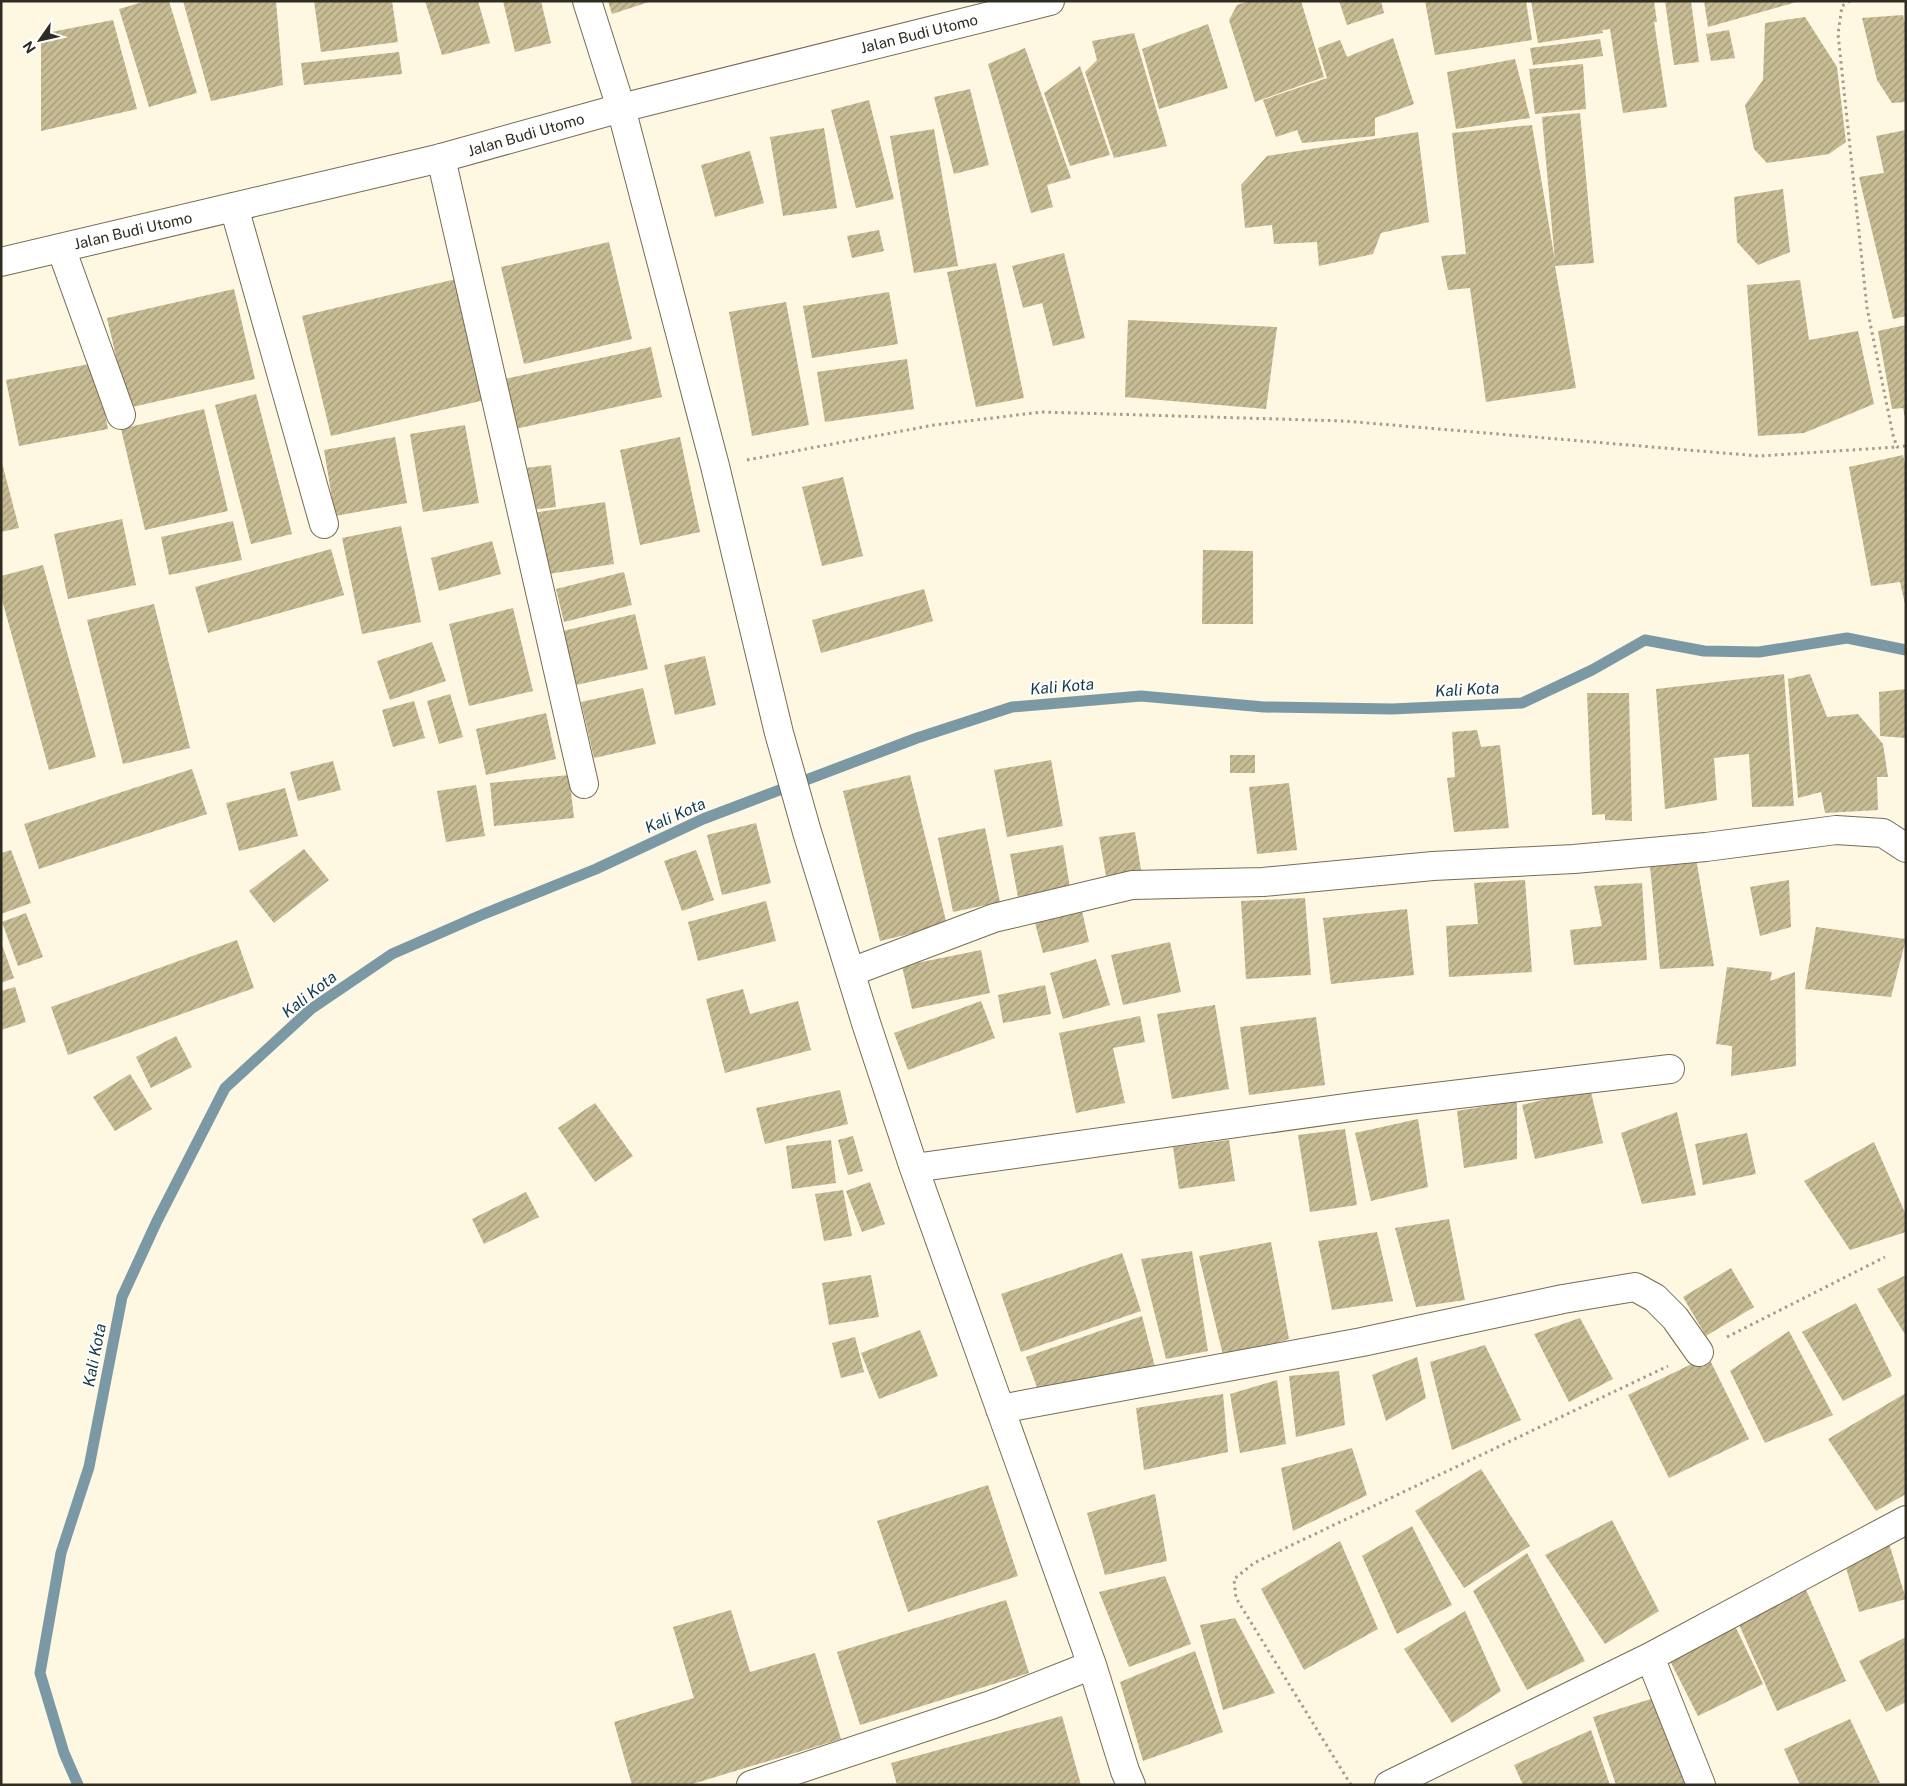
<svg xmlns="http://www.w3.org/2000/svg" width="1907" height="1786" viewBox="0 0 1907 1786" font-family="'Public Sans',sans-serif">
	<defs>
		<pattern id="building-hatch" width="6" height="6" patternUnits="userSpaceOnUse" patternTransform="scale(1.25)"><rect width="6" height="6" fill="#c8bc95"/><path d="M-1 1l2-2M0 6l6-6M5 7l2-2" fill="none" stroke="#a39979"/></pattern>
	</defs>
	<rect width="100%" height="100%" fill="#fef7e1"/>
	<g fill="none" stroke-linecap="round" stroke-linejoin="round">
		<path stroke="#7b99a4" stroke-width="11" d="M78,1785L64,1753L40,1673L61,1553L89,1467L122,1297L157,1221L225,1088L311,1009L392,954L479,916L596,869L703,819L917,738L1012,707L1141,696L1264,707L1392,709L1522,703L1592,670L1645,640L1704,651L1759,652L1847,638L1906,650"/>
	</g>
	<path fill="url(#building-hatch)" d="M146,1H169L197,93L149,107L119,9Z
		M183,1H276L283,85L211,101Z
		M314,1H392L398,42L321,52Z
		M425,1H478L490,43L442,55Z
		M503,1H541L551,43L515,52Z
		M608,1H649V2L612,14Z
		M1249,1H1301L1324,77L1255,102L1229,20L1237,5Z
		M1339,1H1381L1384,13L1347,25Z
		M1425,1H1526L1532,40L1435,55Z
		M1531,1H1654L1657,22H1654L1667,107L1623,113L1610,29L1602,30L1603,33L1538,43Z
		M1665,1H1691L1699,62L1674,65Z
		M1704,1H1797V2L1708,27Z
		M1903,15L1906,28V102L1892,103L1877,80L1862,18Z
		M1805,17L1837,67L1846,142L1829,154L1767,163L1754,149L1745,105L1763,80L1765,23Z
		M113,20L137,109L41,131V34Z
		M1208,24L1228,88L1159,109L1142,49Z
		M1729,30L1735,58L1711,61L1706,34Z
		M1134,33L1167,146L1114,158L1085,72L1097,60L1092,41Z
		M1393,38L1414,104L1375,118V136L1302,143L1297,130L1276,137L1263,100L1327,78L1318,48L1340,40L1347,57Z
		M1600,39L1603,56L1533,65L1530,48Z
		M1025,48L1071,178L1047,185L1053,207L1031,213L988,64Z
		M399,52L402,74L304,85L301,63Z
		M1515,59L1530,118L1456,129L1447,72Z
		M1583,64L1586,109L1535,114L1529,69Z
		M1080,66L1110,155L1070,166L1044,93Z
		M970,89L989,165L954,174L934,97Z
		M869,100L894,199L856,208L831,110Z
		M1580,113L1594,263L1555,266L1576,388L1486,402L1470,288L1448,290L1441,256L1466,254L1452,133L1532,125L1555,261L1542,117Z
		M824,128L837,208L783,216L770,137Z
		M934,129L958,266L914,273L890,136Z
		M1906,130V316L1893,319L1859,177L1884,173L1876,136Z
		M1418,132L1429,222L1381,233L1373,254L1319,266L1317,242L1274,244L1272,225L1245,228L1241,185L1267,156Z
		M750,151L764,203L715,217L701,165Z
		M1783,189L1790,252L1758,265L1737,242L1734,197Z
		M879,230L884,251L852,258L847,236Z
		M609,242L632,339L524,364L501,267Z
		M1064,253L1085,338L1053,346L1042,303L1023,308L1012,266Z
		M996,263L1024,398L976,407L947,272Z
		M456,279L485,400L331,436L302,316Z
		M1800,280L1809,340L1858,331L1874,404L1804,433L1758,436L1747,285Z
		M234,289L255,379L128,408L107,318Z
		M889,292L898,344L812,358L803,306Z
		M786,302L809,425L752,436L729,312Z
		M1128,320L1277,327L1266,409L1125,397Z
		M1906,325V418H1905L1903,408L1892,409L1878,331Z
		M651,347L662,397L506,431L495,381Z
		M907,359L914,409L825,422L817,372Z
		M95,363L108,429L19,446L6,380Z
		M256,394L292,534L251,544L215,405Z
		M204,409L228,511L145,530L121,429Z
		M465,425L479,503L423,512L410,434Z
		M395,437L407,503L335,516L324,450Z
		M680,437L700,532L640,545L620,450Z
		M1903,455L1906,468L1905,604L1900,582L1871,586L1849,467Z
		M1,459L19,528L1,532Z
		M551,465L556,507L522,511L516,469Z
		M843,477L863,556L822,566L802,487Z
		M605,502L614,564L542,575L532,513Z
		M122,519L136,585L68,599L54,534Z
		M233,521L242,560L169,575L161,537Z
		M401,526L421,622L362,634L342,538Z
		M492,541L501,574L439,591L431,558Z
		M331,549L344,595L208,633L195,587Z
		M1203,550L1253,551V624H1202Z
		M43,565L96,757L49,770L1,596V576Z
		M624,572L632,605L564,622L556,589Z
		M924,589L933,621L821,653L812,620Z
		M154,604L190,748L123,764L87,620Z
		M513,608L533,691L469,706L449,624Z
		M635,614L648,669L576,685L563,631Z
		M432,642L446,681L390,700L377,661Z
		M705,656L716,705L675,715L664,665Z
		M1784,674L1794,806L1752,807L1749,754L1714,758L1717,800L1665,809L1656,689Z
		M1810,674L1827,717L1858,714L1883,744L1888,777H1877L1878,810L1825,813L1821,792L1798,798L1788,679Z
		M643,688L656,744L594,758L581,702Z
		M1906,689V738L1880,736L1879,692Z
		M1587,693H1629L1632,821L1605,820V814L1592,815Z
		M450,694L463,737L439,744L427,701Z
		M414,701L425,738L393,747L382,710Z
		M546,713L556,759L486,775L476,729Z
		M1477,730L1481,747L1500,745L1509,828L1454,832L1447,778L1455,777L1452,732Z
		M1230,755H1255V773H1230Z
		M1051,760L1063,826L1007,837L994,770Z
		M333,761L341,790L298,801L290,772Z
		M192,769L207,814L39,869L24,824Z
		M569,775L574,818L494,826L490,783Z
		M910,775L947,925L880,941L843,791Z
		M1289,783L1297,850L1257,854L1249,787Z
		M476,785L485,836L446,842L437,791Z
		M285,788L298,836L239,851L226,803Z
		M756,823L771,883L722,895L707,835Z
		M985,828L1000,902L953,912L938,838Z
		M1135,832L1141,870L1106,876L1099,837Z
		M1063,845L1070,888L1018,897L1010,854Z
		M304,849L329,880L274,923L249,891Z
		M11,850L31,903L1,914V853Z
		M696,850L714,900L682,911L664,861Z
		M1696,858L1714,966L1660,969L1650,866Z
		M1525,880L1532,972L1449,977L1446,926L1478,924L1474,883Z
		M1789,880L1791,927L1760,936L1750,887Z
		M1642,883L1647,960L1574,965L1570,930L1602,926L1594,886Z
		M1305,898L1311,975L1246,979L1241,901Z
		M766,901L776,941L698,961L688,922Z
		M1407,909L1414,975L1331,984L1323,918Z
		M1082,911L1089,942L1043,953L1035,923Z
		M26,913L43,957L18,966L2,922Z
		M1816,927L1906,939L1891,997L1805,989Z
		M237,940L254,988L68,1055L51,1007Z
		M1,942L14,978L1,983Z
		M1170,942L1181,992L1123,1005L1111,955Z
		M981,950L990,993L912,1009L902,966Z
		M1096,959L1110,1005L1063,1019L1050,973Z
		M1727,967L1772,972L1770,981L1795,972L1796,1066L1731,1076L1732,1046L1716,1044Z
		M1045,985L1051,1014L1003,1023L998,995Z
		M15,987L26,1022L1,1030V991Z
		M743,989L750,1014L798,1001L811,1050L725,1073L706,999Z
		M981,1001L995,1038L908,1070L894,1033Z
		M1215,1005L1229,1089L1172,1099L1157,1014Z
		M1140,1016L1145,1042L1113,1048L1125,1103L1076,1113L1059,1033Z
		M1316,1017L1325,1085L1249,1095L1240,1027Z
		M176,1036L192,1067L151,1088L136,1057Z
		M130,1074L152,1109L115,1131L93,1097Z
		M1590,1088L1603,1143L1535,1159L1522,1105Z
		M840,1090L848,1124L765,1144L756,1108Z
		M1517,1101V1159L1464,1168L1457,1111Z
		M595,1103L633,1156L595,1182L558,1128Z
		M1677,1112L1696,1195L1642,1204L1621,1133Z
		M1418,1119L1428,1187L1371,1201L1355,1133Z
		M1345,1129L1357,1205L1310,1212L1298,1135Z
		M1747,1133L1756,1174L1703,1185L1695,1144Z
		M853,1136L863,1171L848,1175L838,1140Z
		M831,1140L836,1183L792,1189L786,1146Z
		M1229,1140L1235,1181L1179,1189L1173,1147Z
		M1874,1142L1906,1215V1232L1850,1250L1804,1181Z
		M870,1182L885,1224L862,1232L846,1191Z
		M843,1190L852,1236L824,1241L815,1194Z
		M526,1192L539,1217L484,1244L472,1219Z
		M1449,1219L1465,1300L1416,1307L1395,1228Z
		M1377,1232L1393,1301L1332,1310L1318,1241Z
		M1271,1242L1289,1339L1224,1359L1199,1256Z
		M1192,1251L1208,1351L1166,1359L1141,1259Z
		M1122,1253L1141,1311L1021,1352L1001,1294Z
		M1731,1268L1754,1307L1706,1336L1683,1297Z
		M871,1275L879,1317L829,1325L822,1283Z
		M1906,1275V1336L1877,1289Z
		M1856,1303L1892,1376L1843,1401L1802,1332Z
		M1142,1316L1155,1367L1039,1393L1026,1357Z
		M1580,1318L1613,1379L1569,1402L1534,1334Z
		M920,1330L938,1376L879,1399L861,1353Z
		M1789,1331L1833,1415L1765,1443L1730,1371Z
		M855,1337L864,1372L841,1378L832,1343Z
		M1485,1345L1521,1420L1452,1450L1430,1362Z
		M1708,1356L1749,1439L1669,1478L1628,1395Z
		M1417,1357L1426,1398L1386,1421L1372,1375Z
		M1339,1371L1345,1425L1296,1437L1289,1376Z
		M1277,1380L1286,1444L1240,1453L1230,1394Z
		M1906,1393V1494L1876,1511L1828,1439Z
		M1223,1394L1228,1452L1144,1470L1136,1408Z
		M1352,1448L1367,1495L1293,1531L1281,1468Z
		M1481,1469L1530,1546L1464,1588L1415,1511Z
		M988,1485L1018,1576L908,1612L877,1521Z
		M1155,1494L1167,1561L1105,1575L1087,1513Z
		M1612,1520L1659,1611L1605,1644L1545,1555Z
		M1412,1526L1452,1605L1397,1634L1362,1556Z
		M1888,1540L1906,1599L1859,1612L1842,1554Z
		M1340,1541L1378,1629L1304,1670L1261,1589Z
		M1527,1553L1585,1661L1527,1690L1473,1591Z
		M1165,1576L1191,1644L1129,1667L1099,1592Z
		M1803,1583L1846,1681L1777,1711L1734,1613Z
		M1006,1600L1029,1673L860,1725L837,1652Z
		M731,1610L750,1672L815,1653L841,1739L689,1785H632L614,1722L694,1698L673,1627Z
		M1465,1611L1501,1691L1452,1723L1404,1649Z
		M1235,1618L1275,1693L1223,1710L1200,1625Z
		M1733,1622L1763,1684L1698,1716L1667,1655Z
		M1906,1637V1702L1886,1712L1859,1661Z
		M1195,1651L1223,1732L1143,1761L1120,1682Z
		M1654,1698L1691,1780L1681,1785H1616L1593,1717Z
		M1062,1716L1081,1785H897L891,1763Z
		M1850,1719L1880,1783L1800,1785L1784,1749Z
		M1591,1730L1610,1785H1523L1514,1765Z"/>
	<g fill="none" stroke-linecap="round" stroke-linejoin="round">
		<defs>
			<path id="minor" d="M587,1L621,108L715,466L779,733L807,832L866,1023L914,1168L1092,1665L1125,1771L1131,1785
				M441,158L584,784
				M234,207L324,524
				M61,248L121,415
				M851,972L994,918L1132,885L1263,882L1433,866L1574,859L1706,847L1836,830L1883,833L1906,848
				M914,1168L1367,1105L1670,1069
				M1000,1409L1362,1342L1563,1299L1635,1287L1655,1298L1675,1318L1699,1352
				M1650,1657L1701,1785
				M751,1785L991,1705L1092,1665
				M1389,1785L1650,1657L1906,1520"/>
			<path id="tertiary" d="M1,262L441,158L621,108L1050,1"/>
		</defs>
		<use href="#minor" stroke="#746d55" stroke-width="30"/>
		<use href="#tertiary" stroke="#746d55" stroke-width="30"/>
		<path stroke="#a29d8c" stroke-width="3" stroke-dasharray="2.5 4" stroke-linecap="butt" d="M1850,1L1842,6L1838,34L1867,308L1893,435L1897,447L1906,446
			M747,460L934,425L1042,412L1344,421L1759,456L1897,447
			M1727,1337L1885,1257
			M1351,1785L1236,1598L1234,1579L1254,1563L1668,1366"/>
		<use href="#minor" stroke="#fff" stroke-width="28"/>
		<use href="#tertiary" stroke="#fff" stroke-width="28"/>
	</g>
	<g text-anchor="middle" stroke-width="4" stroke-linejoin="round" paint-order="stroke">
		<g font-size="15" fill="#2f2c22" stroke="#fff">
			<text transform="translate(919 34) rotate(-14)" y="5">Jalan Budi Utomo</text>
			<text transform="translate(526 135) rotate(-16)" y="5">Jalan Budi Utomo</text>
			<text transform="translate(133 231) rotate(-13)" y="5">Jalan Budi Utomo</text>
		</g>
		<g font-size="16" font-style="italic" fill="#123948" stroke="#fff">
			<text transform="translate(1062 686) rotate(-5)" y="6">Kali Kota</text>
			<text transform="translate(1467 689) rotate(-3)" y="6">Kali Kota</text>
			<text transform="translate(675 815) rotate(-24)" y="6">Kali Kota</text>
			<text transform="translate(309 994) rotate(-38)" y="6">Kali Kota</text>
			<text transform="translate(94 1355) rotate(-79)" y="6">Kali Kota</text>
		</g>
	</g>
	<rect width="1907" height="1786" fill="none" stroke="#2f2c22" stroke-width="5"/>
	<g transform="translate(40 40) rotate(236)" stroke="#ffffff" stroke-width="4" paint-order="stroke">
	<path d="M0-4L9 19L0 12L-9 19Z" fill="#2f2c22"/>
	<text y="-8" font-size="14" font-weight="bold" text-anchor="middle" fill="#2f2c22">N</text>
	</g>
</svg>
